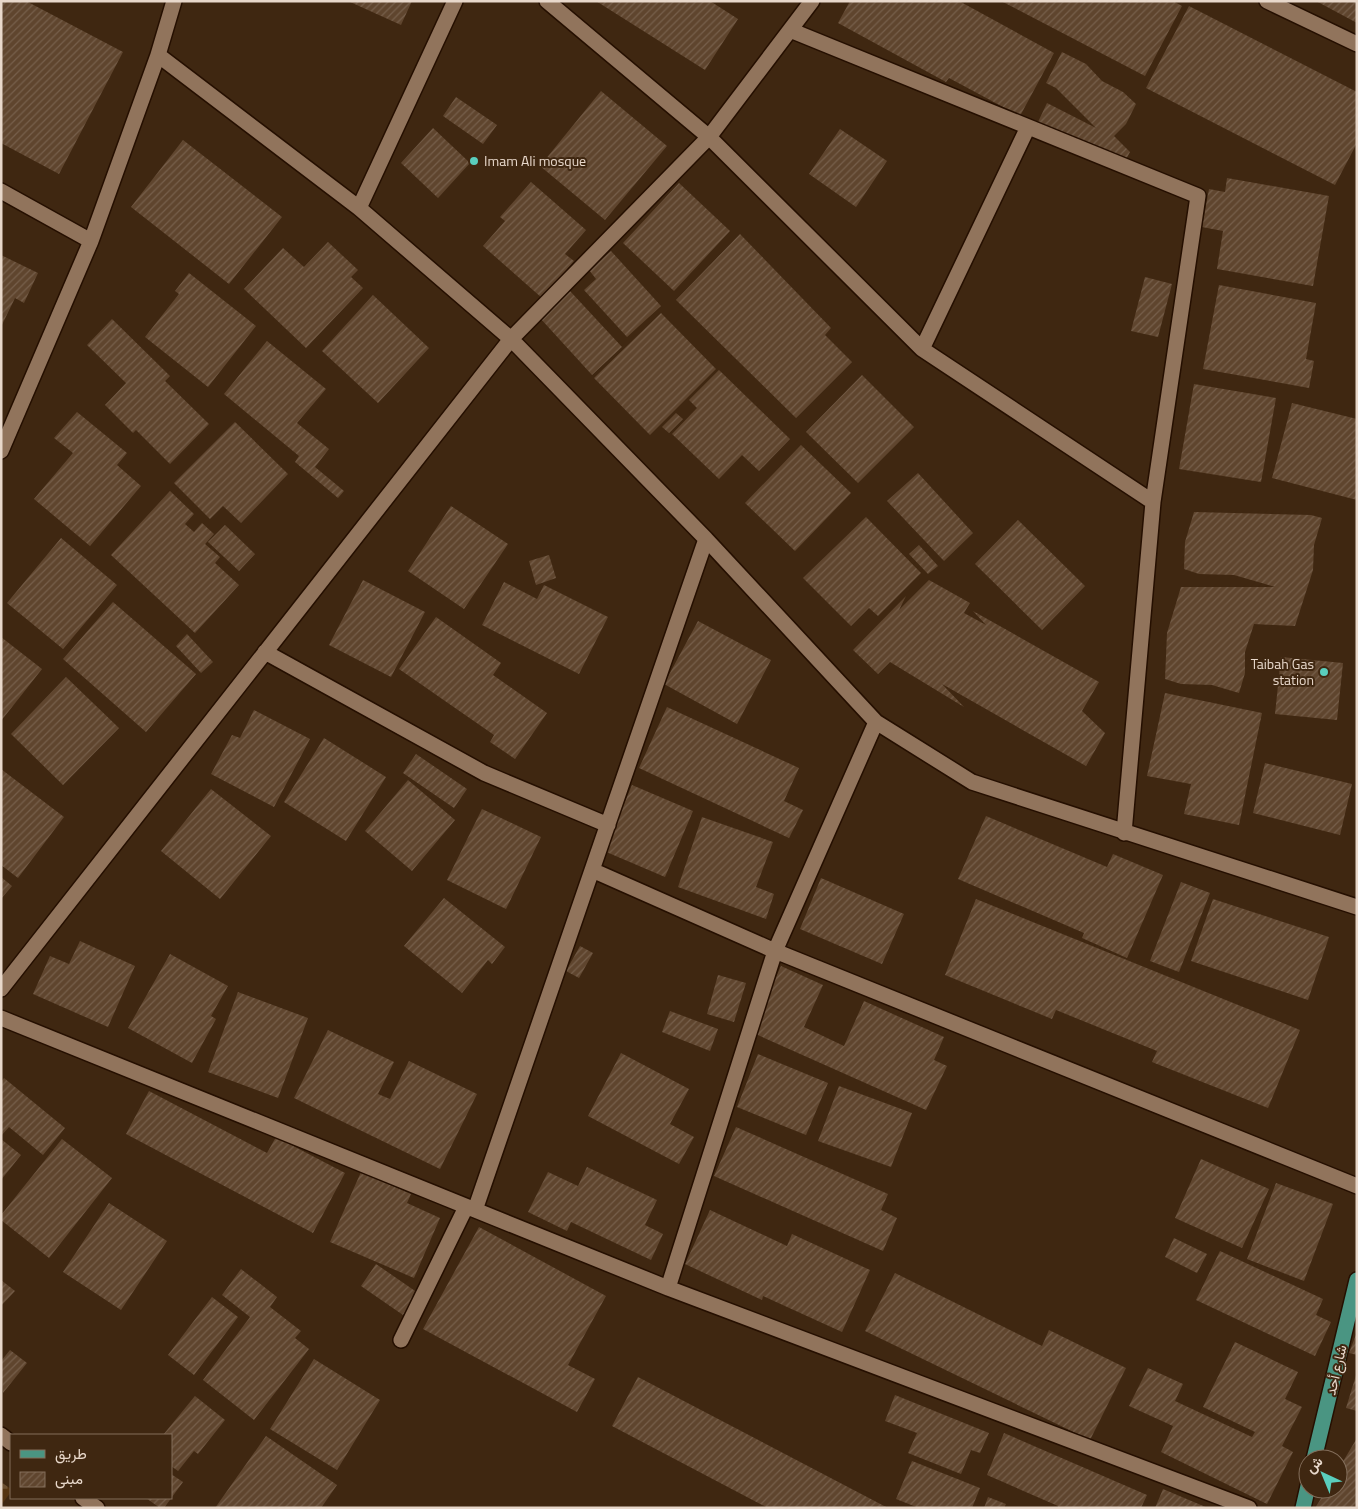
<svg xmlns="http://www.w3.org/2000/svg" width="1358" height="1509" viewBox="0 0 1358 1509" font-family="'Titillium Web',Vazirmatn,sans-serif">
	<defs>
		<pattern id="cemetery-stones" width="16" height="16" patternUnits="userSpaceOnUse" patternTransform="scale(1.25)"><rect width="16" height="16" fill="#553310"/><path d="M2 7V4a2 2 0 0 1 4 0v3zM10 15v-3a2 2 0 0 1 4 0v3z" fill="#6d5031"/></pattern>
		<pattern id="building-hatch" width="6" height="6" patternUnits="userSpaceOnUse" patternTransform="scale(1.25)"><rect width="6" height="6" fill="#5f452e"/><path d="M-1 1l2-2M0 6l6-6M5 7l2-2" fill="none" stroke="#765f4b"/></pattern>
	</defs>
	<rect width="100%" height="100%" fill="#3f2711"/>
	<path fill="url(#cemetery-stones)" d="M1,1482L11,1489V1492L1,1505Z"/>
	<path fill="url(#building-hatch)" d="M1,1H26L123,52L59,174L1,143Z
		M348,1H412L401,25Z
		M596,1H710L738,19L705,70Z
		M850,1H959L1054,53L1020,116L949,78L946,82L838,23Z
		M1001,1H1173L1182,6L1145,76Z
		M1316,1H1357V23Z
		M1189,6L1357,92V143L1335,185L1146,88Z
		M1062,52L1086,64L1102,81L1123,92L1136,104L1126,124L1114,136L1130,152L1123,165L1038,122L1047,103L1096,128L1056,88L1046,83Z
		M601,91L667,146L605,220L540,166Z
		M456,97L497,125L483,144L443,116Z
		M433,128L470,163L438,198L401,163Z
		M840,129L887,161L856,207L809,174Z
		M183,140L282,217L229,284L131,207Z
		M1227,178L1329,196L1313,286L1217,269L1223,231L1202,227L1209,189L1225,192Z
		M531,182L586,230L565,254L574,261L542,298L483,246L505,221L500,217Z
		M679,183L730,231L674,291L623,243Z
		M740,234L831,328L825,335L852,362L796,418L676,300Z
		M328,242L358,270L351,277L363,288L306,348L244,289L283,248L304,267Z
		M611,251L661,306L627,337L584,290L596,279L589,270Z
		M1,255L38,273L24,303L15,298L1,327Z
		M189,273L256,326L208,387L145,337L179,294L175,291Z
		M1145,277L1172,284L1158,337L1131,331Z
		M1219,285L1316,303L1306,359L1314,361L1309,388L1203,369Z
		M570,291L622,347L592,375L540,318Z
		M373,295L429,348L378,403L322,351Z
		M661,313L716,369L650,435L594,378Z
		M112,319L170,376L165,381L209,424L170,464L136,430L133,433L105,405L126,383L87,345Z
		M267,341L326,389L297,423L329,449L315,467L344,491L338,498L295,462L299,456L224,394Z
		M719,370L790,439L759,471L742,455L719,479L672,434L697,408L689,400Z
		M862,375L914,427L858,483L806,432Z
		M1194,384L1276,398L1261,482L1179,469Z
		M1292,403L1357,419V500L1272,478Z
		M77,412L127,453L117,465L141,486L90,546L34,499L73,453L54,438Z
		M676,413L683,419L669,433L662,427Z
		M235,422L288,474L241,523L223,506L210,519L174,483Z
		M801,445L851,493L795,551L745,503Z
		M918,473L973,533L944,561L887,501Z
		M170,491L194,514L185,524L194,532L202,523L214,534L205,544L220,557L215,563L239,585L195,633L111,555Z
		M451,506L508,544L464,609L408,571Z
		M1194,512L1311,515L1322,518L1314,545L1313,570L1295,626L1254,624L1245,652V673L1239,693L1212,685L1181,684L1165,679L1167,633L1181,587H1275L1234,575L1199,574L1184,569L1185,542Z
		M866,517L921,573L878,616L869,608L851,626L803,578Z
		M1018,520L1085,586L1042,630L975,564Z
		M225,525L255,554L239,571L208,542Z
		M61,538L117,585L63,649L7,603Z
		M919,545L938,566L928,574L909,554Z
		M549,555L556,578L536,585L529,561Z
		M363,580L425,612L391,677L329,645Z
		M929,580L970,603L964,613L986,625L973,611L1099,682L1082,711L1105,733L1086,766L942,684L964,707L890,662L878,674L853,650L906,596L899,610Z
		M504,582L537,599L544,585L608,617L579,674L482,625Z
		M113,602L196,674L146,732L63,659Z
		M436,617L501,663L493,675L547,713L515,759L490,742L494,735L399,669Z
		M698,621L771,660L737,724L664,684Z
		M187,634L213,662L201,673L176,646Z
		M1,637L42,669L1,721Z
		M1281,657L1343,663L1337,720L1275,714Z
		M66,677L119,728L63,785L11,734Z
		M1165,693L1262,713L1239,825L1184,814L1191,784L1147,776Z
		M667,707L799,768L784,801L803,810L789,838L639,768Z
		M254,710L310,739L274,807L211,774L232,735L240,738Z
		M324,738L386,777L346,841L284,802Z
		M416,754L467,789L454,808L403,773Z
		M1265,763L1352,784L1340,835L1253,813Z
		M1,769L64,817L18,878L1,865Z
		M408,780L455,820L412,871L365,831Z
		M632,785L693,811L665,877L604,851Z
		M211,789L271,836L220,899L161,851Z
		M482,809L541,837L506,909L447,880Z
		M986,816L1107,867L1113,854L1163,875L1127,958L1082,938L1084,933L958,879Z
		M702,817L773,842L756,887L774,894L766,919L678,887Z
		M1,877L12,886L1,899Z
		M821,878L904,914L882,964L800,929Z
		M1181,882L1210,893L1179,972L1150,961Z
		M444,898L505,947L492,964L488,960L462,993L404,946Z
		M976,899L1300,1030L1268,1108L1152,1062L1157,1051L1056,1010L1052,1019L945,975Z
		M1213,899L1329,937L1308,1000L1191,961Z
		M80,941L135,966L108,1027L33,994L50,956L69,964Z
		M580,946L593,953L579,978L566,971Z
		M170,954L228,986L211,1016L216,1019L192,1063L128,1028Z
		M781,966L823,985L804,1027L844,1046L864,1001L944,1037L934,1060L947,1066L926,1110L751,1032Z
		M718,975L746,983L734,1022L707,1014Z
		M238,992L308,1018L278,1098L208,1072Z
		M670,1011L718,1029L710,1051L662,1032Z
		M328,1030L394,1062L378,1094L390,1099L409,1061L477,1094L440,1169L294,1098Z
		M621,1053L689,1089L670,1124L694,1137L679,1164L588,1116Z
		M758,1054L828,1083L806,1135L737,1107Z
		M4,1078L65,1128L43,1155L9,1127L1,1136V1082Z
		M839,1086L912,1113L891,1167L818,1141Z
		M149,1091L267,1153L276,1137L345,1173L313,1233L126,1134Z
		M736,1127L888,1194L881,1210L897,1218L883,1251L714,1176Z
		M1,1139L21,1155L1,1180Z
		M62,1139L112,1178L49,1258L1,1220V1215Z
		M1201,1159L1269,1189L1242,1248L1175,1218Z
		M587,1167L657,1200L645,1225L663,1234L651,1260L571,1222L567,1231L528,1212L548,1172L578,1186Z
		M361,1172L411,1194L407,1203L440,1218L414,1278L330,1242Z
		M1276,1183L1333,1204L1304,1281L1247,1259Z
		M109,1203L167,1241L121,1310L63,1272Z
		M710,1210L787,1246L792,1234L870,1270L842,1332L763,1296L762,1300L685,1264Z
		M479,1227L606,1296L568,1365L595,1379L577,1412L423,1329Z
		M1174,1238L1207,1254L1197,1273L1165,1257Z
		M1220,1251L1323,1299L1316,1315L1331,1322L1315,1356L1196,1300Z
		M376,1264L418,1293L403,1315L361,1286Z
		M241,1269L277,1297L270,1307L301,1331L295,1338L309,1349L254,1420L203,1380L250,1317L222,1295Z
		M895,1273L1042,1346L1049,1330L1126,1368L1090,1440L865,1331Z
		M1,1280L15,1291L1,1306Z
		M212,1297L238,1317L194,1375L168,1355Z
		M1357,1332V1355L1349,1353Z
		M1235,1342L1298,1372L1285,1399L1302,1407L1282,1446L1293,1452L1267,1504L1161,1452L1173,1426L1129,1406L1148,1368L1183,1384L1175,1401L1252,1437L1255,1432L1203,1407Z
		M10,1350L27,1363L3,1393L1,1361Z
		M314,1359L380,1400L337,1470L270,1429Z
		M1357,1372V1411L1346,1408Z
		M638,1377L888,1508H768L612,1426Z
		M895,1395L989,1433L980,1453L971,1450L961,1474L908,1453L917,1433L885,1421Z
		M195,1396L225,1420L198,1454L194,1451L178,1471L171,1466V1435H163Z
		M1004,1433L1147,1495L1141,1508H1057L1058,1506L987,1475Z
		M266,1436L337,1485L321,1508H215Z
		M1357,1438V1508H1315L1327,1489H1338V1470Z
		M912,1461L980,1488L972,1508H919L896,1499Z
		M171,1474L183,1482L164,1508H160L146,1498H171Z
		M1163,1489L1208,1508H1155Z
		M988,1497L1006,1504L1004,1508H984Z"/>
	<g fill="none" stroke-linecap="round" stroke-linejoin="round">
		<defs>
			<path id="minor" d="M547,1L709,137L922,349L1153,502
				M1267,1L1357,44
				M790,30L1198,196L1153,502L1124,833
				M158,55L359,208L511,339L706,539L876,722L972,782L1357,907
				M1,191L91,241
				M359,208L455,1
				M922,349L1028,127
				M1,451L91,241L158,55L174,1
				M265,652L484,773L608,825
				M592,870L775,951L876,722
				M1,989L511,339L709,137L812,1
				M1,1018L668,1288L1249,1508
				M475,1210L706,539
				M668,1288L775,951L1357,1186
				M401,1340L466,1207
				M1,1435L11,1443
				M83,1498L97,1508"/>
			<path id="major" d="M1314,1459L1357,1280
				M1303,1508L1308,1486"/>
		</defs>
		<use href="#minor" stroke="#250f00" stroke-width="18"/>
		<use href="#major" stroke="#250f00" stroke-width="18"/>
		<use href="#minor" stroke="#91745c" stroke-width="15"/>
		<use href="#major" stroke="#4a9582" stroke-width="15"/>
	</g>
	<g fill="#5acebd" stroke="#3f2711" stroke-width="2">
		<circle cx="474" cy="161" r="5"/>
		<circle cx="1324" cy="672" r="5"/>
	</g>
	<g text-anchor="middle" stroke-width="4" stroke-linejoin="round" paint-order="stroke">
		<g font-size="14" fill="#e8d8cb" stroke="#3f2711" text-anchor="start">
			<text x="484" y="166">Imam Ali mosque</text>
			<text x="1314" y="669" text-anchor="end">Taibah Gas<tspan x="1314" dy="16">station</tspan></text>
		</g>
		<g font-size="14" fill="#e8d8cb" stroke="#3f2711">
			<text transform="translate(1336 1370) rotate(-77)" y="5">شارع أحد</text>
		</g>
	</g>
	<rect width="1358" height="1509" fill="none" stroke="#e8d8cb" stroke-width="5"/>
	<rect x="10" y="1434" width="162" height="65" fill="#3f2711" stroke="#836e5b"/>
	<rect x="20" y="1450" width="25" height="8" fill="#4a9582" stroke="#836e5b"/>
	<text x="55" y="1459" font-size="15" fill="#e8d8cb">طريق</text>
	<rect x="20" y="1472" width="25" height="15" fill="url(#building-hatch)" stroke="#836e5b"/>
	<text x="55" y="1484" font-size="15" fill="#e8d8cb">مبنى</text>
	<g transform="translate(1323 1474) rotate(316)"><circle r="24" fill="#3f2711" stroke="#836e5b"/>
	<path d="M0-4L9 19L0 12L-9 19Z" fill="#5acebd"/>
	<text y="-8" font-size="14" font-weight="bold" text-anchor="middle" fill="#e8d8cb">ش</text>
	</g>
</svg>
